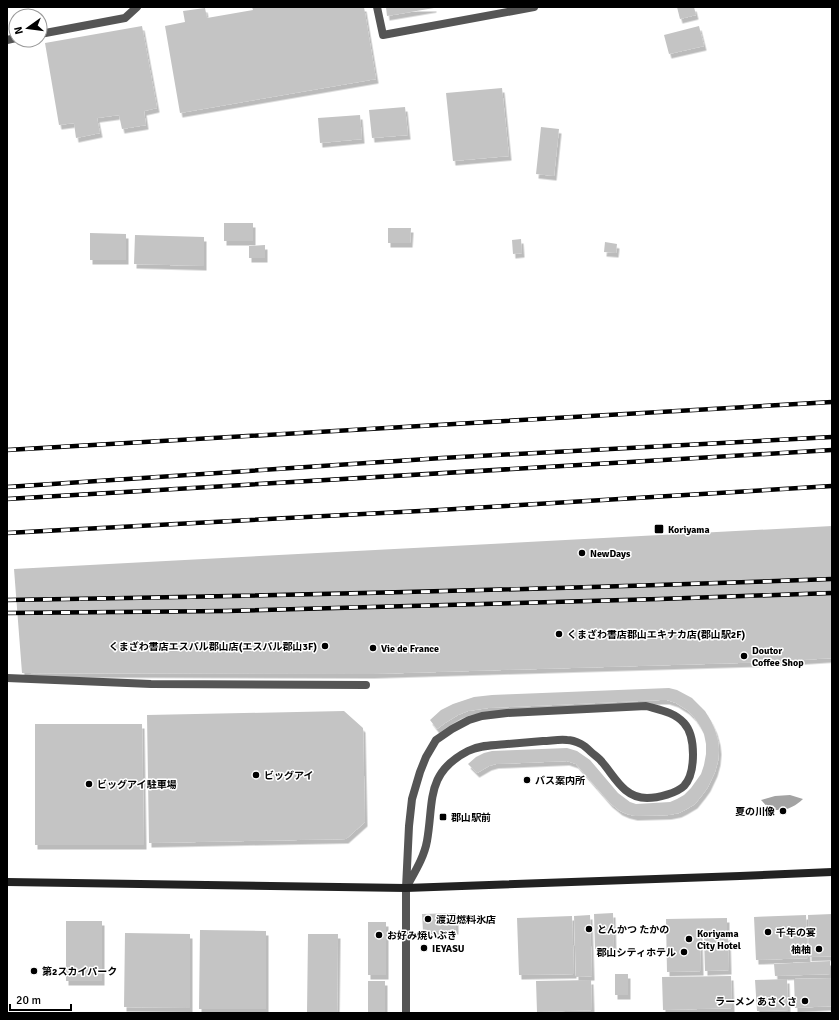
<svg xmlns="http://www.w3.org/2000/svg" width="839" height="1020" viewBox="0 0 839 1020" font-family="Signika,'Noto Sans JP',sans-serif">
	<defs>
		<filter id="shadow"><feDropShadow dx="2.5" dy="4.5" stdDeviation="0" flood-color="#0004"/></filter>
	</defs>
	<rect width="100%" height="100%" fill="#fff"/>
	<path fill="#a3a3a3" d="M790,795L803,799C794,808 780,814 768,807C765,805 763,802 761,800L775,796Z"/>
	<path fill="#c4c4c4" filter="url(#shadow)" d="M252,7H364L376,79L180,113L165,26L185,22L183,11L205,8L207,18L253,10Z
		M386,7H434V8L387,16Z
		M677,7H694L696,15L680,19Z
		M142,26L157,108L144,111L146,125L122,129L119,115L97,118L100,133L76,138L74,123L59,125L45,43Z
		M699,26L704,46L669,54L664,35Z
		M502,88L509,156L453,161L446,93Z
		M405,107L408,135L372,138L369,110Z
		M360,115L362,139L320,143L318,118Z
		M541,127L559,129L554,176L536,174Z
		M224,223H253V241H224Z
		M388,228H411L410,243H388Z
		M90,233L126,234V260H90Z
		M135,235L204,237V266L134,264Z
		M521,239L522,253L513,254L512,240Z
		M605,242L617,244L616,253L604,252Z
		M265,245V258H249V246Z
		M832,526V658L773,662L372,674L22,673L14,569Z
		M669,688L677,690L692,698L705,711L711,721L715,730L718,741L719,750L718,761L715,772L708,787L703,794L695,804L685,810L679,813L669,815L635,816L627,814L620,811L610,803L576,764L567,761L496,764L489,766L477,773L468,764L476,757L484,753L492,751L567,748L577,751L590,760L618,793L630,802L636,804L670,802L677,799L684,795L691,788L701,774L704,765L706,754V744L704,734L700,726L694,717L687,710L676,703L667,700H660L488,708L468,711L458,715L445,723L437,729L430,720L441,710L453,704L474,697L492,695Z
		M344,711L363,728L365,822L346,839L149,843L147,715Z
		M35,724H142L144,845H35Z
		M456,913V930L423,931L422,914Z
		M613,913L614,949H595L594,914Z
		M832,914V956L809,957L808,915Z
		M590,915L592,976L576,977L574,916Z
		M806,915L808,958L756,960L754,917Z
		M572,916L574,974L519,975L517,918Z
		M727,918V932L700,933L701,971L667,972L666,919Z
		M66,921H102V981H66Z
		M368,922H386V975H368Z
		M200,930L266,931V1009H199Z
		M125,933L190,934V1008L124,1007Z
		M308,934H338L337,1013H307Z
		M728,936L729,970L705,971L704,937Z
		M830,961V974L775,976L774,964Z
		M615,974H628V995H615Z
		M731,976L732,1008L663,1010L662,977Z
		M832,978V1006L795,1008L794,979Z
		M787,979L788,1010L757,1011L755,980Z
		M591,980L592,1010L537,1012L536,981Z
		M368,981H385V1013H368Z"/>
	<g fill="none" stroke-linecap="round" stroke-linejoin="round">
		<path stroke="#555" stroke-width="8" d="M377,7L383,35L534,7
			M40,34L125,18L137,7
			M7,40L16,38
			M7,678L151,684L366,685
			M646,706C660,710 674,712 684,723C696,736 696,773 684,786C677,793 658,798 647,798C624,798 615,777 602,762C599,758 594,755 591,752C588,749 585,746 581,744C577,742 571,740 567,740C559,739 550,741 543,741C531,742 519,743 507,744C494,745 480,745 468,751C425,773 434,802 427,841C424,858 414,873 406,888L409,826L412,799L420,772L426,757L436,740L452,729L469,720L482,716L507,713Z"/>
		<path stroke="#555" stroke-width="8" d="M406,888V1013"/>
		<path stroke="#222" stroke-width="8" d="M7,882L406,888L740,876L832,872"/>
		<defs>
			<path id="rail" d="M7,450L832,402
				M7,487L442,458L832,437
				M7,499L832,450
				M7,533L439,510L832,486
				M7,600C282,596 557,589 832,579
				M7,613L227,611L660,599L832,593"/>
		</defs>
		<use href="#rail" stroke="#000" stroke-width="4.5"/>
		<use href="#rail" stroke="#fff" stroke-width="3" stroke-dasharray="9" stroke-linecap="butt"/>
	</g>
	<g fill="#000" stroke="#fff" stroke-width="1.5">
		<rect x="654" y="524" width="10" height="10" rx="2"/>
		<circle cx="582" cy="553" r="4"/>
		<circle cx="559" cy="634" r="4"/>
		<circle cx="325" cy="646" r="4"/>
		<circle cx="373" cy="648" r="4"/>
		<circle cx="744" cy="656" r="4"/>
		<circle cx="256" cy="775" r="4"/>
		<circle cx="527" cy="780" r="4"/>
		<circle cx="89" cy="784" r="4"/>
		<circle cx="783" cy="811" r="4"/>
		<rect x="439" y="813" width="8" height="8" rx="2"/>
		<circle cx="428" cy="919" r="4"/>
		<circle cx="589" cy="929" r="4"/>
		<circle cx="768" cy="932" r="4"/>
		<circle cx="379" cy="935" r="4"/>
		<circle cx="689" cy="939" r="4"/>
		<circle cx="424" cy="948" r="4"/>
		<circle cx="819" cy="949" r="4"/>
		<circle cx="684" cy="952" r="4"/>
		<circle cx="34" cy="971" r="4"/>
		<circle cx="805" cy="1001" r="4"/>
	</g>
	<g text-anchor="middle" stroke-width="3" stroke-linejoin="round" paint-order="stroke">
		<g font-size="10" font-weight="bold" fill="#000" stroke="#fff" text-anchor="start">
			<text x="668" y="533">Koriyama</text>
			<text x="590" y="557">NewDays</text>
			<text x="567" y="638">くまざわ書店郡山エキナカ店(郡山駅2F)</text>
			<text x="317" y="650" text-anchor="end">くまざわ書店エスパル郡山店(エスパル郡山3F)</text>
			<text x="381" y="652">Vie de France</text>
			<text x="752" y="654">Doutor<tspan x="752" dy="12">Coffee Shop</tspan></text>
			<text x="264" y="779">ビッグアイ</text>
			<text x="535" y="784">バス案内所</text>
			<text x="97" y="788">ビッグアイ駐車場</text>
			<text x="775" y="815" text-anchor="end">夏の川像</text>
			<text x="451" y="821">郡山駅前</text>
			<text x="436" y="923">渡辺燃料氷店</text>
			<text x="597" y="933">とんかつ たかの</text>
			<text x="776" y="936">千年の宴</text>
			<text x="697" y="937">Koriyama<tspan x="697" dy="12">City Hotel</tspan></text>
			<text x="387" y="939">お好み焼いぶき</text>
			<text x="432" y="952">IEYASU</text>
			<text x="811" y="953" text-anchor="end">柚柚</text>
			<text x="676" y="956" text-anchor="end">郡山シティホテル</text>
			<text x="42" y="975">第2スカイパーク</text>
			<text x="797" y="1005" text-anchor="end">ラーメン あさくさ</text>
		</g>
	</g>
	<rect width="839" height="1020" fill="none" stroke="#000000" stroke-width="16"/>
	<g transform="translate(28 28) rotate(256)"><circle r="19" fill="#ffffff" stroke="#999999"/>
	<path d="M0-3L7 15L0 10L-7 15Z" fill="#000000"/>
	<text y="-6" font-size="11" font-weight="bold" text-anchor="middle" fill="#000000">N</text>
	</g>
	<path d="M10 1004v6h61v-6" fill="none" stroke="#000000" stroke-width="2"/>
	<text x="16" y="1004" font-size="12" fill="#000000" stroke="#ffffff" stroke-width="3" paint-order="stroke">20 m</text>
</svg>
